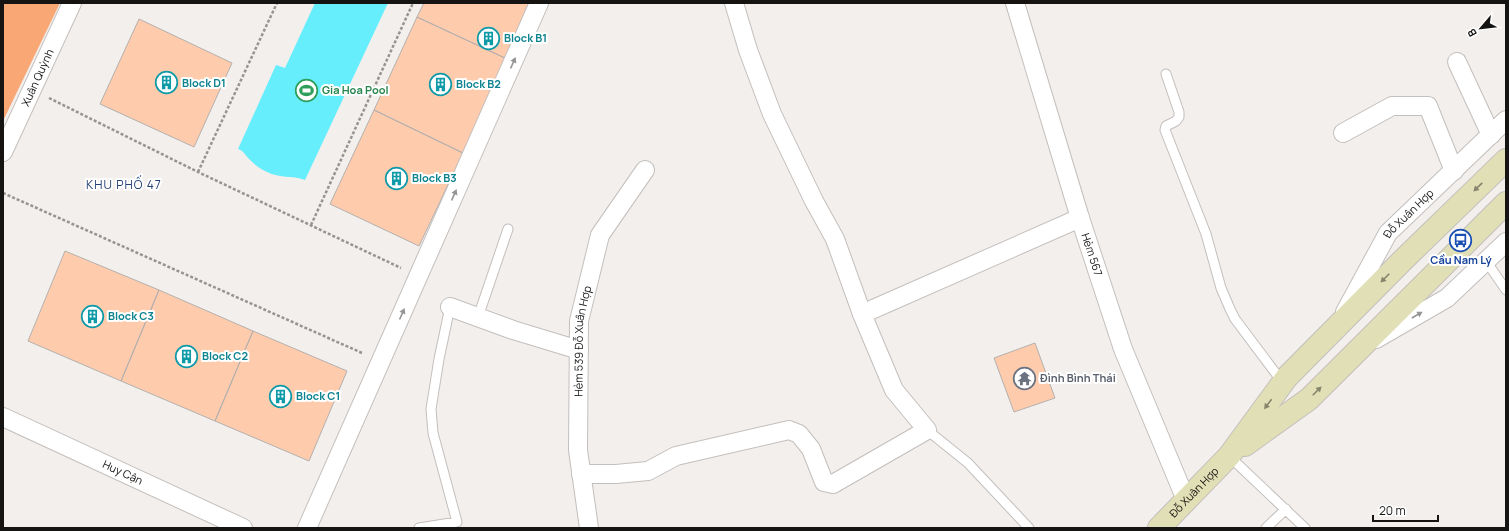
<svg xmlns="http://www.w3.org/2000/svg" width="1509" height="531" viewBox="0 0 1509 531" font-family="Manrope,sans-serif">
	<rect width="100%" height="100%" fill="#f3efec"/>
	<path fill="#f8a775" d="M3,3H60L3,121Z"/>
	<path fill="#67eefd" d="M315,3H388L305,180C292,175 279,179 265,171C259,168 254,164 249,159C245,155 244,151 238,149L276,65L285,68Z"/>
	<path fill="#fecbad" stroke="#b4b0ad" d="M424,3H533L507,59L417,17Z
		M417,17L507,59L463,153L374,110Z
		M139,19L232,63L194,147L100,104Z
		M374,110L463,153L419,246L330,204Z
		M65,251L159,290L121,381L28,341Z
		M159,290L253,331L215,421L121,381Z
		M253,331L347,371L309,461L215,421Z
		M1035,343L1055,398L1014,412L994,358Z"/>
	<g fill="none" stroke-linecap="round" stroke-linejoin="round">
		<defs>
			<path id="lane" d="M1166,74L1179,112V117L1176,121L1166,126L1165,130L1206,234L1221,288L1230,309L1235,319L1283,383
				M1486,261L1506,290
				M478,317L508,229
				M927,430L968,463L1029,528
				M1229,456L1305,528
				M419,528L457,522L433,433L431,409L439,359L450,307
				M1266,528L1286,509"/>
			<g id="street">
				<path d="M734,3L748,50L772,114L814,201L835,239L862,314"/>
				<path id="s1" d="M1015,3L1080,218L1123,349L1186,500"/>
				<path d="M1457,62L1491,135"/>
				<path d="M1343,133L1392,106H1428L1454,171"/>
				<path id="s2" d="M3,152L72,3"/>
				<path d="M450,307L513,330L579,350"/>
				<path id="s3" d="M1345,312L1388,233L1506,120"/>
				<path d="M1376,339L1447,298L1506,242"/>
				<path id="s4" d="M3,417L243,528"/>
				<path d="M581,474H616L648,471L676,456L789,430L799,434L811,449L824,482L833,484L927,430L894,390L862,314L1080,218"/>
				<path d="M307,528L539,3"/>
				<path id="s5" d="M589,528L578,450L579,321L600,235L645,170"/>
			</g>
			<g id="secondary">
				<path d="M1245,445L1309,399L1506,203"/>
				<path id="s6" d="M1159,528L1229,456L1287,377L1403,260L1506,160"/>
			</g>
		</defs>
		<use href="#lane" stroke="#c3bfbd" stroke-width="11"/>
		<use href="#street" stroke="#c3bfbd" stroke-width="20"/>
		<use href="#secondary" stroke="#c3bfbd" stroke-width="24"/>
		<path stroke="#969391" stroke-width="2.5" stroke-dasharray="3 2" stroke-linecap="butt" d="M49,98L198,172L401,268
			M198,172L277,3
			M3,193L362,353
			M311,225L413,3"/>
		<use href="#lane" stroke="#fff" stroke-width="9"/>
		<use href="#street" stroke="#fff" stroke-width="18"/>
		<use href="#secondary" stroke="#e0dfb5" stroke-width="22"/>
	</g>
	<defs><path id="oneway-solid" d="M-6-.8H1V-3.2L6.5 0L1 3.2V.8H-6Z"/></defs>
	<g fill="#969595">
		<use href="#oneway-solid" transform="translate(513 63) rotate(-66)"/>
		<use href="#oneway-solid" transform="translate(454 195) rotate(-66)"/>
		<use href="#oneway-solid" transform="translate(402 314) rotate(-66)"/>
		<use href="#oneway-solid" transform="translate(1417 315) rotate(-30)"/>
	</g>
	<g fill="#85846c">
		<use href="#oneway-solid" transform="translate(1478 187) rotate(136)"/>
		<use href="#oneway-solid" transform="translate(1385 278) rotate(135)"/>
		<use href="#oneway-solid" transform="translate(1317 391) rotate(-45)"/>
		<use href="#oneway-solid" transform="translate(1268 404) rotate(127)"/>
	</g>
	<defs>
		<symbol id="building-ring" viewBox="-11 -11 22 22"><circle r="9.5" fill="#fff" stroke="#0f9aa8" stroke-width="1.5"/><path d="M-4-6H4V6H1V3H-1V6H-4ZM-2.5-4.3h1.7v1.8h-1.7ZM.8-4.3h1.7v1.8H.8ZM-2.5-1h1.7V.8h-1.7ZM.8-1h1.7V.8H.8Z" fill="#0f9aa8"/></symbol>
		<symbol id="stadium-ring" viewBox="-11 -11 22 22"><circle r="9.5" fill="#fff" stroke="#2e9e5b" stroke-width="1.5"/><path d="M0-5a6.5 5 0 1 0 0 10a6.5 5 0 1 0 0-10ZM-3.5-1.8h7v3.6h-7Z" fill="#2e9e5b"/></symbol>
		<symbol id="bus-ring" viewBox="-11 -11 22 22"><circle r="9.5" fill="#fff" stroke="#1a4fb4" stroke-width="1.5"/><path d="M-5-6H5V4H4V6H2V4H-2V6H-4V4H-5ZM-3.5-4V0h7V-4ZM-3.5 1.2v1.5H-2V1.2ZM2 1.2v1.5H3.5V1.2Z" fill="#1a4fb4"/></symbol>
		<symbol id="temple-ring" viewBox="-11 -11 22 22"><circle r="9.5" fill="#fff" stroke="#6b7280" stroke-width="1.5"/><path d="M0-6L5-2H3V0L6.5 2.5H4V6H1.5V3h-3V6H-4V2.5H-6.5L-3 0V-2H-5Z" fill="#6b7280"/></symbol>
	</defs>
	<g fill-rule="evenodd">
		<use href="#building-ring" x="476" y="26" width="25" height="25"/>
		<use href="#building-ring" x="154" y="70" width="25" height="25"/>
		<use href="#building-ring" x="428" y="72" width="25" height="25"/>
		<use href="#stadium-ring" x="294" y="78" width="25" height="25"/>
		<use href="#building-ring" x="384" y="166" width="25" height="25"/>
		<use href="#bus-ring" x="1448" y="228" width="25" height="25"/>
		<use href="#building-ring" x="80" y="304" width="25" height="25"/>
		<use href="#building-ring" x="174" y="344" width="25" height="25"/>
		<use href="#temple-ring" x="1012" y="366" width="25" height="25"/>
		<use href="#building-ring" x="268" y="384" width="25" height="25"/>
	</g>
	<g text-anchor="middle" stroke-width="4" stroke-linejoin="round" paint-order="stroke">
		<g font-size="11" font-weight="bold" fill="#0d838f" stroke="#fff" text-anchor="start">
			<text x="504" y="42">Block B1</text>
			<text x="182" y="87">Block D1</text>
			<text x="456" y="88">Block B2</text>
			<text x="412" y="182">Block B3</text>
			<text x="108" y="320">Block C3</text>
			<text x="202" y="360">Block C2</text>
			<text x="296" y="400">Block C1</text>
		</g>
		<g font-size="11" fill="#151413" stroke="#fff">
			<text dy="4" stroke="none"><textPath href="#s2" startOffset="82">Xuân Quỳnh</textPath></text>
			<text dy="4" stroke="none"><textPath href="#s3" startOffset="118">Đỗ Xuân Hợp</textPath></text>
			<text dy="4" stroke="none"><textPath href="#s1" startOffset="263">Hẻm 567</textPath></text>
			<text dy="4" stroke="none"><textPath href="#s5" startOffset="188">Hẻm 539 Đỗ Xuân Hợp</textPath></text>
			<text dy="4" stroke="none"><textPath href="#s4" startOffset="132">Huy Cận</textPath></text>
			<text dy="4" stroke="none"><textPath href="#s6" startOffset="50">Đỗ Xuân Hợp</textPath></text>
		</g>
		<g font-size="11" font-weight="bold" fill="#27864d" stroke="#fff" text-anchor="start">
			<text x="322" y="94">Gia Hoa Pool</text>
		</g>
		<g font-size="11" font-weight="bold" fill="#164399" stroke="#fff">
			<text x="1461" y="264">Cầu Nam Lý</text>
		</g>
		<g font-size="11" font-weight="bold" fill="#5b616d" stroke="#fff" text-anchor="start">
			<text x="1040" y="382">Đình Bình Thái</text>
		</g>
		<g font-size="12" letter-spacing="1" fill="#234177" stroke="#fff">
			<text x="124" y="189">KHU PHỐ 47</text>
		</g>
	</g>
	<rect width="1509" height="531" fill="none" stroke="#151413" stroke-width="8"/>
	<g transform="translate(1481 28) rotate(242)" stroke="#ffffff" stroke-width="3" paint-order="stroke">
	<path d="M0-3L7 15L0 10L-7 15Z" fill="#151413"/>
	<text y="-6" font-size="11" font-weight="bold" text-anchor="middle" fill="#151413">B</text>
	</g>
	<path d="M1373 515v6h65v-6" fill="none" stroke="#151413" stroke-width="2"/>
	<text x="1379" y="515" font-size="12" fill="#151413" stroke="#ffffff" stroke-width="3" paint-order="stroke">20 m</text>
</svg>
